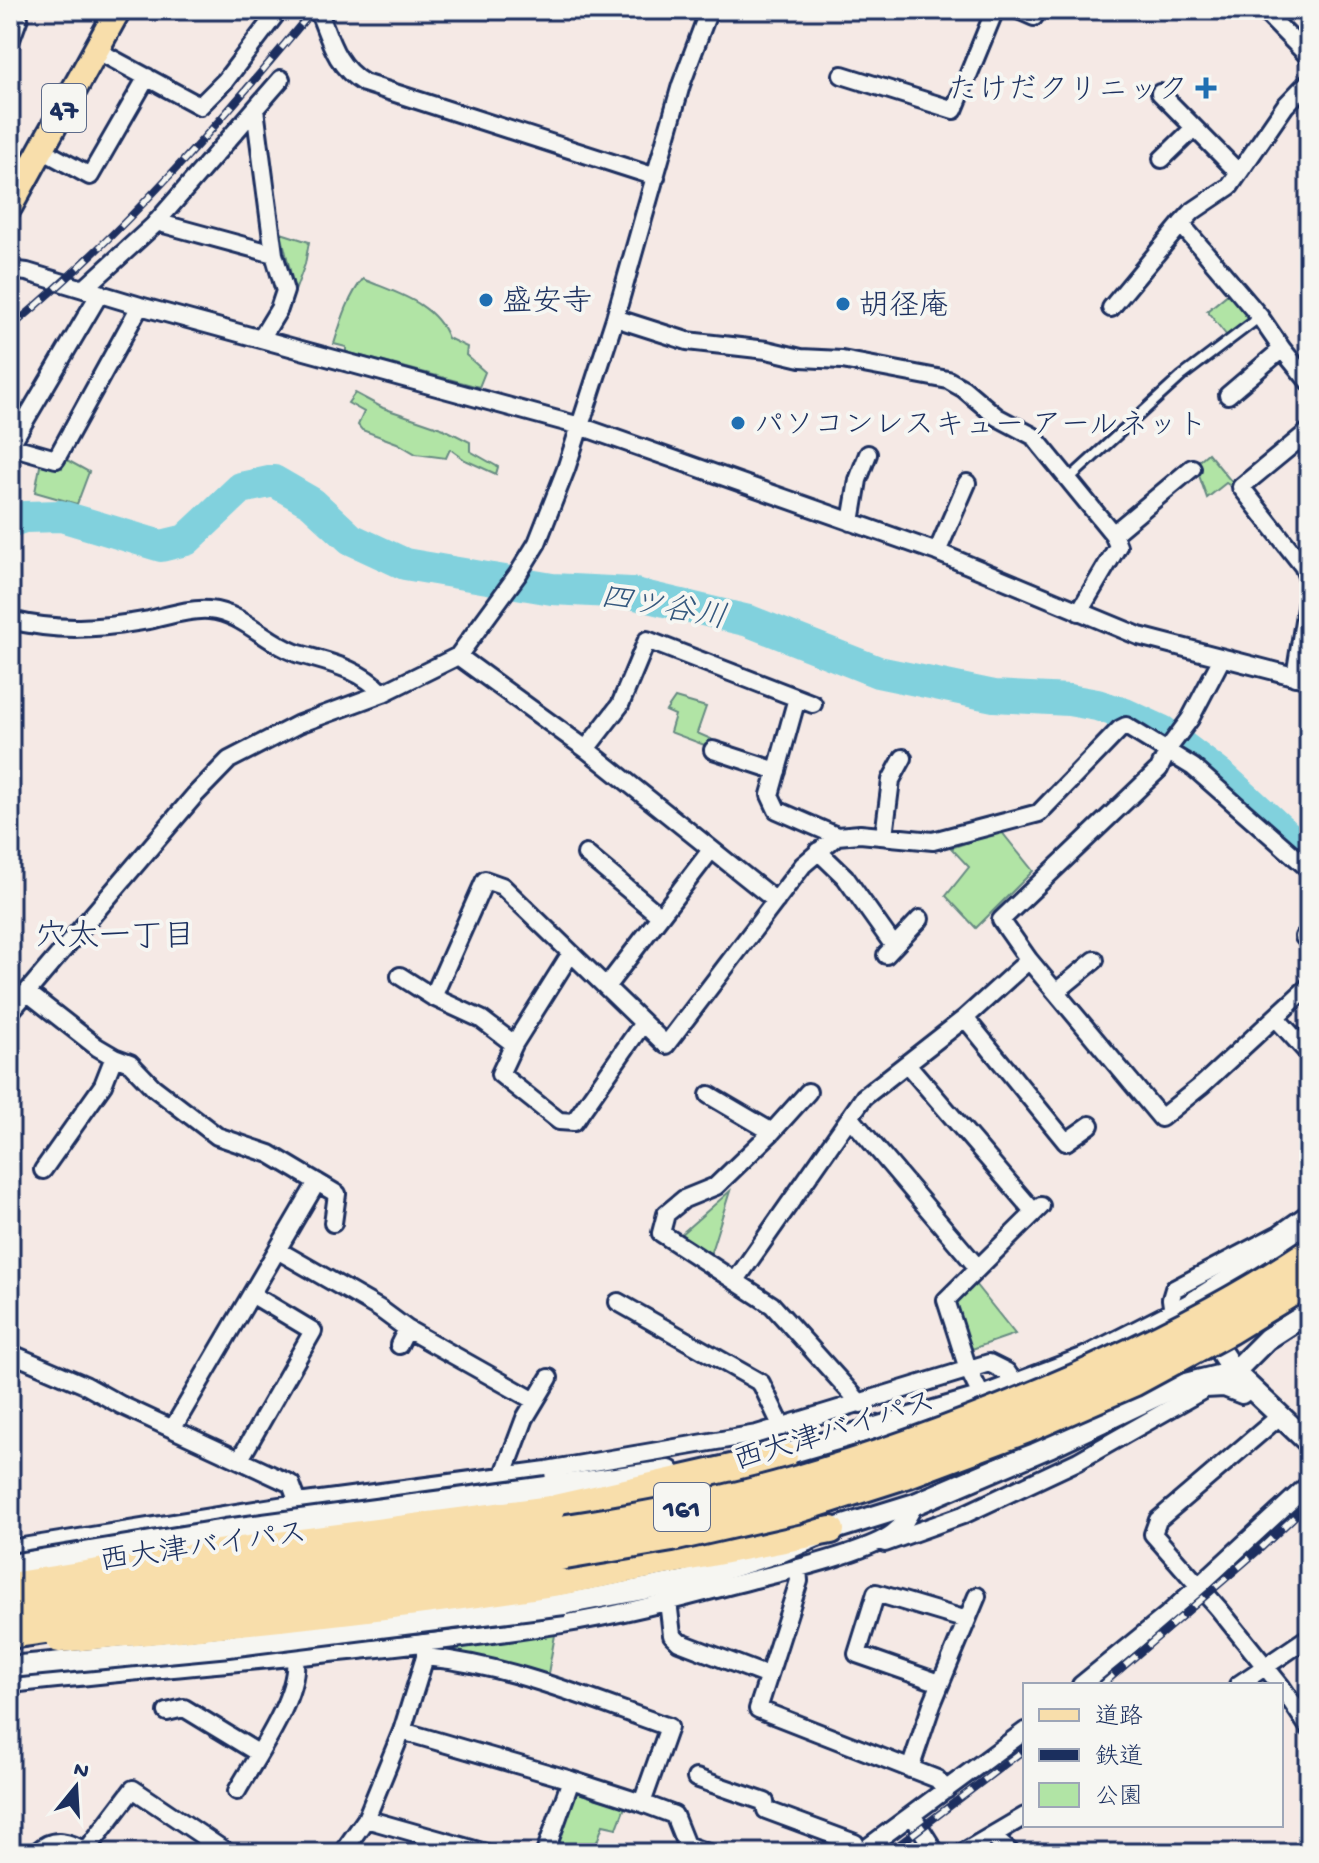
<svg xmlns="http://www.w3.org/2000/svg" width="1319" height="1863" viewBox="0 0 1319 1863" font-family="'Gochi Hand','Klee One',sans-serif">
	<rect width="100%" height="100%" fill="#f5e9e5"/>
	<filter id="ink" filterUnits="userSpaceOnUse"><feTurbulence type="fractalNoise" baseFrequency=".0125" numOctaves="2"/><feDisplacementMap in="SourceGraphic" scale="16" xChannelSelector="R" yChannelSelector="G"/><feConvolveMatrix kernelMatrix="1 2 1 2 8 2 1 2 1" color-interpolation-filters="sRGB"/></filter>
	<g filter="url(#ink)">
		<path fill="#b1e4a5" stroke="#668a82" stroke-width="2" d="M281,233L309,242L305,264L295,291Z
			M363,279C395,293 435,302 448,338L467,347L466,355L485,372L479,387L346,352V347L334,344C341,322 348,297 363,279Z
			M1229,293L1252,319L1227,336L1207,311Z
			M355,393L383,408L444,429L470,442V451L498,467L496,474L465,460L450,449L446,458L416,454L397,443L362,430L358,425L364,412L348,403Z
			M1208,453L1235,486L1232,487L1226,483L1207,498L1195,464Z
			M67,460L89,472L77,504L35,492L41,461L62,468Z
			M675,698L706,707L697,733L711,739L707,746L670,732L675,715L666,711Z
			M1001,831L1033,871L976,928L946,896L969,867L951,848Z
			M730,1191L710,1255L680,1235Z
			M975,1284L1015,1334L972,1349L951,1302Z
			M555,1635L547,1679L435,1650Z
			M575,1792L625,1807L617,1828L603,1825L593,1853L559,1842Z"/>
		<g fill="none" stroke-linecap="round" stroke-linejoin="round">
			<path stroke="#81d1dd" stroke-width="32" d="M10,522L24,517L61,516L161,546L186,540L241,488L274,481L312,503L351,539L405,564L552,589L631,593L749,621L878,672L994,696L1069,700L1097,705L1125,714L1162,731L1225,779L1309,856"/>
			<defs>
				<path id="service" d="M10,54L23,18L19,10
					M1069,479L1182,376L1260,317"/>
				<path id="minor" d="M318,10C330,39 335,66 364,83L656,177
					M1018,10L1034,17
					M1263,10L1309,57
					M96,50L200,106L225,81L279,10
					M842,75L954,110L995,10
					M1160,93L1239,173
					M255,109L274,254L285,291L279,309L262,337
					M42,150L90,176L147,77
					M1162,159L1194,128
					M156,222L274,254
					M1181,224L1260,317L1282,349L1309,382
					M10,270L27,272L140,306L580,426L937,552L1139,636L1309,680
					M84,289L154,225L281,79
					M100,293L10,446L56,459L140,306
					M1111,308L1181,224L1193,211L1230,186L1285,106L1309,81
					M615,318L687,341L767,350L801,358L842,360L948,380L964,389L997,417L1033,436L1113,534L1118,546L1079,612
					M1228,395L1282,349
					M1309,431L1241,487L1303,566L1309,581
					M851,522L858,480L868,454
					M1113,534L1192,468
					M937,552L967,483
					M10,620C59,632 99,629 149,620C167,616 191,608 209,610C243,613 265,642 296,653C329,663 357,667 383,693
					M458,656L586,749L776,901
					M1222,658L1190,719L1170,746L1159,769L1001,920L1029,960L1161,1118L1202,1085L1309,986
					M1295,677L1309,589
					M797,698L770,795L777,810L837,836
					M586,749L620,705L647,640L813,704
					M713,750L777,771
					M884,836L891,780L903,758
					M818,851L845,877L894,946
					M586,854L660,916
					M1304,937L1309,942
					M571,953L514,1044L500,1074L559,1121L574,1122L643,1023
					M886,955L920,919
					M400,976L433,997L481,1019L514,1044
					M606,987L711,850
					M1056,992L1095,960
					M28,993L97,1047L114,1057L103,1085L43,1170
					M433,997L485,880L502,886L666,1045L803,865L837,836L860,834L933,841L1039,813L1120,729L1126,726L1193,767L1309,869
					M10,1012L195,795L229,760L299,724L383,693L458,656L518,574L537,543L566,469L615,318L681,85L709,10
					M965,1018L1066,1142L1090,1125
					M1276,1018L1309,1054
					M114,1057L130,1063L153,1087L217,1136L270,1154L337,1194L333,1223
					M907,1064L1034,1212
					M808,1092L772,1132L716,1186L684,1199L666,1214L661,1233L772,1305L861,1404
					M709,1095L772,1132
					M850,1117L978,1268
					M279,1251L380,1309L407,1329L535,1401
					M736,1280L864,1097L965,1018L1029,960
					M618,1302L761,1383L782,1427
					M1173,1313L1171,1299L1174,1289L1279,1234L1309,1213
					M399,1345L407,1329
					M10,1353L85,1385L121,1405L291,1484L298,1503
					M982,1397L968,1369L946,1300L1041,1206
					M173,1428L317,1182
					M240,1459L313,1331L253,1295
					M504,1474L525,1418L549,1378
					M885,1543L963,1515L1078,1461L1205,1389L1224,1388L1242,1395L1251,1387
					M10,1549L298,1503L547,1470L757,1434L989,1363L1007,1372L1015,1384
					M798,1568L799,1581L758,1709L937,1779L946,1790
					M668,1601L672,1635L679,1642L768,1676
					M425,1657C510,1665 589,1699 669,1727L642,1803L571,1780L545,1853
					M940,1683L857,1654L876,1593L967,1620
					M10,1684C194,1664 379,1653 562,1624C626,1614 688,1596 751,1580C784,1572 869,1552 893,1533C904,1525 909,1515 915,1504
					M1081,1685L1167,1615L1309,1484
					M1238,1685L1309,1637
					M1280,1685L1219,1609L1153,1534L1158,1520L1281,1415
					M1281,1686L1309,1728
					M167,1712L184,1708L258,1753
					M402,1731L425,1657V1648
					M910,1769L932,1704L977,1596
					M696,1778L765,1802L766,1810L855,1843L860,1853
					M237,1791C256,1757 300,1696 295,1658
					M642,1803L674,1815L686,1845L708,1853
					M912,1815L936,1853
					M366,1819L402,1731L571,1780
					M992,1836L1011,1853
					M86,1851L133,1789L228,1853
					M36,1853C53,1835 70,1842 89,1853
					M342,1853L366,1819L486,1853
					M860,1853L1025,1731
					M962,1853L1025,1816"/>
				<path id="tertiary" d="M1205,1328L1234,1372L1309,1443
					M772,1458L982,1397L1085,1358L1189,1305L1309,1229
					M547,1487L669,1471
					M564,1604L686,1581L782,1551L831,1530L915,1504L1051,1446L1177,1386L1234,1372L1267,1339L1309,1312"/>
				<path id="primary" d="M10,206L118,10"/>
				<path id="trunk" d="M551,1509L784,1456
					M560,1582L831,1530"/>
			</defs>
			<use href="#service" stroke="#1b2f5e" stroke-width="14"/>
			<use href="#minor" stroke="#1b2f5e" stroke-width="22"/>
			<use href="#tertiary" stroke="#1b2f5e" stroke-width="26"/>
			<use href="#primary" stroke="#1b2f5e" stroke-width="30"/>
			<use href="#trunk" stroke="#1b2f5e" stroke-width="32"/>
			<use href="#service" stroke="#f6f6f2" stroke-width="8"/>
			<use href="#minor" stroke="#f6f6f2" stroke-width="16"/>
			<use href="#tertiary" stroke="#f6f6f2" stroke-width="20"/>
			<use href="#primary" stroke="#f8deab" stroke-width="24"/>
			<use href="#trunk" stroke="#f8deab" stroke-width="26"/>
			<defs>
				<path id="rail" d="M10,328C123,234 220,123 313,10
					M1102,1685L1261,1548L1309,1503
					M888,1853L1025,1749"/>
			</defs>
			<use href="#rail" stroke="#1b2f5e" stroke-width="8"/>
			<use href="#rail" stroke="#f6f6f2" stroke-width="5" stroke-dasharray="15" stroke-linecap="butt"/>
			<defs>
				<path id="tertiary-bridge" d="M10,1565L225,1530L547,1487
					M10,1667L229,1646L564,1604"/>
				<path id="trunk-bridge" d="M10,1586L218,1553L551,1509
					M59,1639C227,1625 394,1607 560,1582"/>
				<path id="motorway-bridge" d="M10,1606C150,1587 290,1568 430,1549C551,1532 674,1516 792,1482C891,1453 987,1417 1081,1376C1159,1341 1238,1301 1309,1253
					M10,1634L553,1557L672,1537L796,1509L908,1473L1025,1429L1133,1382L1229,1330L1309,1281"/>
			</defs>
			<use href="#tertiary-bridge" stroke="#1b2f5e" stroke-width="26" stroke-linecap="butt"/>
			<use href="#trunk-bridge" stroke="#1b2f5e" stroke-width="32" stroke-linecap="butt"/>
			<use href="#motorway-bridge" stroke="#1b2f5e" stroke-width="34" stroke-linecap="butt"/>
			<use href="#tertiary-bridge" stroke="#f6f6f2" stroke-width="20"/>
			<use href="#trunk-bridge" stroke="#f8deab" stroke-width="26"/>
			<use href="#motorway-bridge" stroke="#f8deab" stroke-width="28"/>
		</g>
	</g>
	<g fill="#1f6fb2" stroke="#f6f6f2" stroke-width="3">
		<path d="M1202 76h8v8h8v8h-8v8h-8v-8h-8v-8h8z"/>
		<circle cx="486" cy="300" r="8"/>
		<circle cx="843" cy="304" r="8"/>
		<circle cx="738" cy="423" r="8"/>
	</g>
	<g text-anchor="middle" stroke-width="8" stroke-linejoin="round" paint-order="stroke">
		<g fill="#f6f6f2" stroke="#5d6b8a" stroke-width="2">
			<rect x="42" y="84" width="44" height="48" rx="6"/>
			<rect x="654" y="1483" width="56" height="48" rx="6"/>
		</g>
		<g font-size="28" font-weight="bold" fill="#1b2f5e">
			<text x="64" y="118">47</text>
			<text x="682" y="1517">161</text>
		</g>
		<g font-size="30" fill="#1b2f5e" stroke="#f6f6f2" text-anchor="start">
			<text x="1188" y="98" text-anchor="end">たけだクリニック</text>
			<text x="502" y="310">盛安寺</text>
			<text x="859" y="314">胡径庵</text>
			<text x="754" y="433">パソコンレスキュー アールネット</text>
		</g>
		<g font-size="30" fill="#1b2f5e" stroke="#f6f6f2">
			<text transform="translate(834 1429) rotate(-17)" y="10">西大津バイパス</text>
			<text transform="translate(203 1545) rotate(-8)" y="10">西大津バイパス</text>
		</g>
		<g font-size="32" font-style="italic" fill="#34587e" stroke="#f6f6f2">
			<text transform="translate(664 605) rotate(10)" y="11">四ツ谷川</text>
		</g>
		<g font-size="32" fill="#1b2f5e" stroke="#f6f6f2">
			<text x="115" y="945">穴太一丁目</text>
		</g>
	</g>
	<rect width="1319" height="1863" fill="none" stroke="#f6f6f2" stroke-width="40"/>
	<rect x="20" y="20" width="1279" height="1823" fill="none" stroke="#1b2f5e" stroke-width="3" filter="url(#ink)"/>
	<rect x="1023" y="1683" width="260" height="144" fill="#f6f6f2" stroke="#9ea6b7" stroke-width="2"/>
	<rect x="1039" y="1709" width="40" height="12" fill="#f8deab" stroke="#9ea6b7" stroke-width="2"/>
	<text x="1095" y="1723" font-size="24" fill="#1b2f5e">道路</text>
	<rect x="1039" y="1749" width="40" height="12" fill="#1b2f5e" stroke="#9ea6b7" stroke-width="2"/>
	<text x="1095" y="1763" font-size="24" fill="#1b2f5e">鉄道</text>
	<rect x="1039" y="1783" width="40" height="24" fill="#b1e4a5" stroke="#9ea6b7" stroke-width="2"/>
	<text x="1095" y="1803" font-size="24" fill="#1b2f5e">公園</text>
	<g transform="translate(76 1787) rotate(18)" stroke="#f6f6f2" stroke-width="6" paint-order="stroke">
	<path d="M0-6L14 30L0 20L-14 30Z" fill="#1b2f5e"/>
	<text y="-12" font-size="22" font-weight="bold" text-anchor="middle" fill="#1b2f5e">N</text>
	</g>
</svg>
